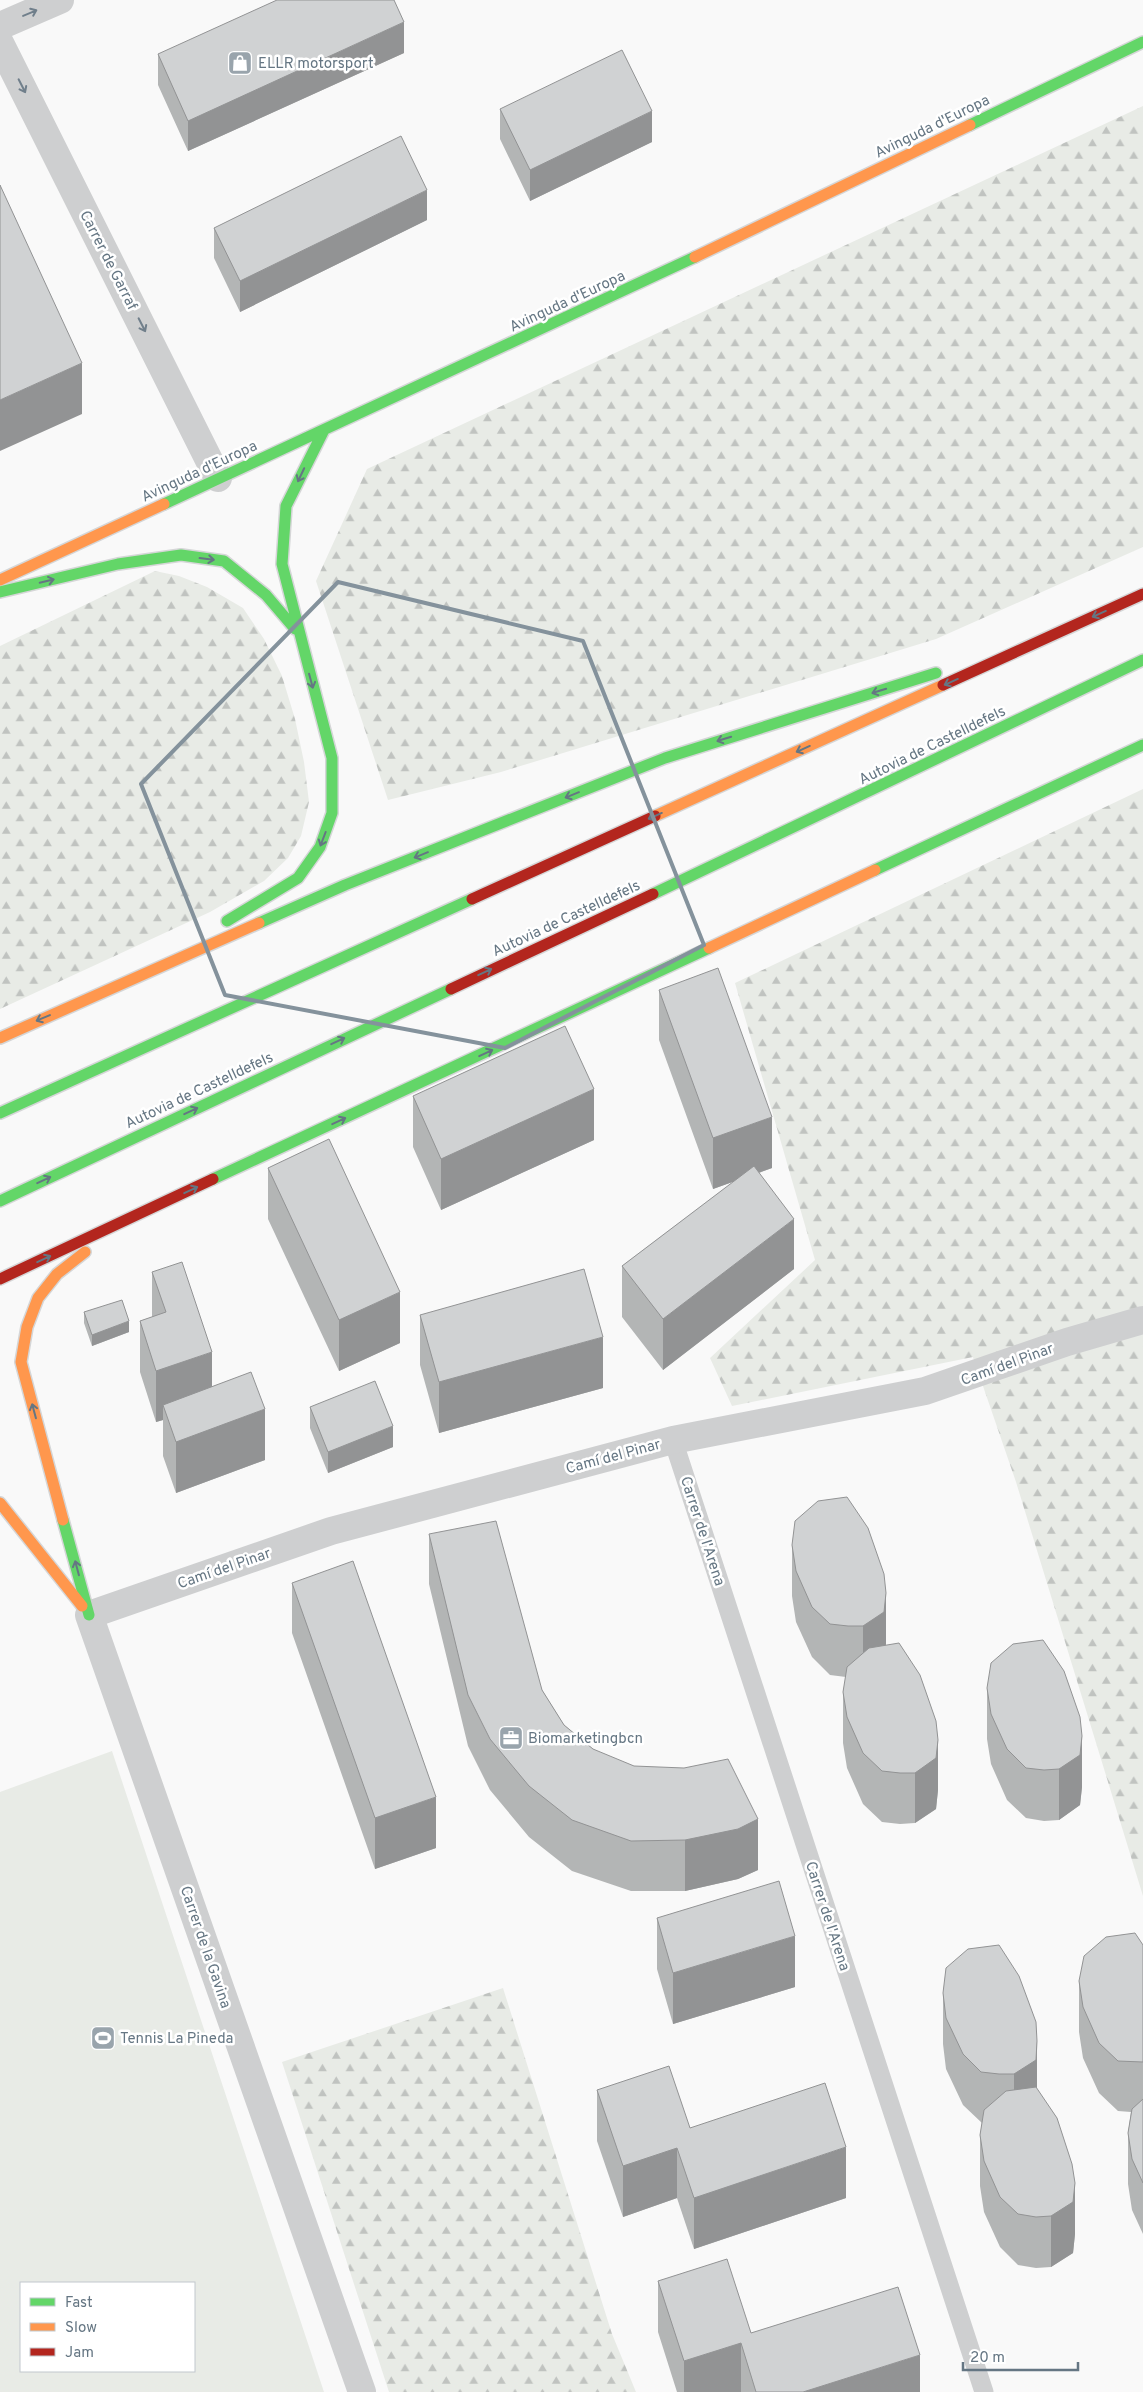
<svg xmlns="http://www.w3.org/2000/svg" width="1143" height="2392" viewBox="0 0 1143 2392" font-family="Overpass,sans-serif">
	<defs>
		<pattern id="forest-firs" width="22" height="20" patternUnits="userSpaceOnUse" patternTransform="scale(1.25)"><rect width="22" height="20" fill="#e8ebe6"/><path d="M5 1l3.5 6h-7zM16 11l3.5 6h-7z" fill="#c0c3c0"/></pattern>
	</defs>
	<rect width="100%" height="100%" fill="#f9f9f9"/>
	<path fill="url(#forest-firs)" d="M1143,106V547L936,639L501,772L388,800L316,581L367,469Z
		M155,571L179,576L207,587L243,608L264,639L282,676L295,719L304,762L309,802L301,836L288,858L264,881L210,912L0,1009V646Z
		M1143,789V1896L1016,1482L973,1357L732,1406L710,1358L815,1260L735,983Z
		M503,1988L612,2334L636,2392H389L282,2062Z"/>
	<path fill="#e8ebe6" fill-rule="evenodd" d="M112,1751L324,2392H0V1792ZM21,2283H194V2371H21Z"/>
	<g fill="none" stroke-linecap="round" stroke-linejoin="round">
		<defs>
			<path id="fast" d="M970,125L1143,42
				M164,504L695,257
				M0,592L118,564L181,555L224,561L266,595L295,629
				M875,870L1143,745
				M653,894L1143,660
				M227,921L298,878L320,847L332,813V758L282,564L286,506L323,432
				M259,923L345,885L665,758L936,673
				M0,1113L472,899
				M213,1179L709,948
				M0,1201L451,989
				M63,1520L89,1615"/>
			<path id="slow" d="M695,257L970,125
				M0,580L164,504
				M655,816L943,685
				M709,948L875,870
				M0,1038L259,923
				M0,1503L82,1606
				M63,1520L21,1362L27,1327L38,1298L57,1274L85,1252"/>
			<path id="jam" d="M943,685L1143,594
				M472,899L655,816
				M451,989L653,894
				M0,1279L213,1179"/>
		</defs>
		<use href="#fast" stroke="#d5d6d7" stroke-width="14"/>
		<use href="#slow" stroke="#d5d6d7" stroke-width="14"/>
		<use href="#jam" stroke="#d5d6d7" stroke-width="14"/>
		<path stroke="#cecfd0" stroke-width="19" d="M673,1440L984,2392"/>
		<path stroke="#cecfd0" stroke-width="28" d="M0,26L60,0
			M0,43L218,478
			M362,2392L89,1615L331,1531L673,1440L925,1391L1067,1342L1143,1320"/>
		<use href="#fast" stroke="#63d668" stroke-width="11"/>
		<use href="#slow" stroke="#ff974d" stroke-width="11"/>
		<use href="#jam" stroke="#b3261e" stroke-width="11"/>
	</g>
	<path fill="#b3b5b5" d="M404,53L188,151L158,85V54Z
		M500,109L652,142L530,201L500,139Z
		M427,220L240,312L214,258V228Z
		M659,990L772,1168L759,1173L794,1269L663,1370L622,1317V1266L735,1181L713,1189L659,1040Z
		M413,1096L594,1140L441,1210L413,1147Z
		M268,1168L400,1343L339,1371L268,1219Z
		M152,1272L212,1387L265,1460L176,1493L163,1456V1420L156,1422L140,1372V1321L152,1317Z
		M84,1312L129,1332L92,1346L84,1323Z
		M420,1315L603,1388L439,1433L420,1365Z
		M310,1407L393,1447L328,1473L310,1428Z
		M429,1534L542,1690L564,1725L593,1749L758,1870L738,1879L685,1891H631L572,1871L529,1837L490,1790L468,1746L429,1584Z
		M792,1545L886,1645L938,1790L936,1809L915,1823L900,1824L882,1822L863,1804L847,1768L843,1743V1692L846,1677L830,1675L812,1657L796,1622L792,1596Z
		M292,1583L436,1848L375,1869L292,1633Z
		M987,1688L1082,1787L1080,1805L1059,1820L1044,1821L1026,1818L1007,1800L991,1764L987,1739Z
		M657,1918L795,1987L673,2024L657,1969Z
		M1143,1945V2234L1132,2210L1128,2184V2133L1131,2112L1118,2111L1099,2093L1083,2058L1079,2032V1981Z
		M943,1993L1037,2089L1075,2234L1073,2253L1051,2267L1036,2268L1018,2265L1000,2247L984,2212L980,2186V2135L982,2123L963,2105L946,2069L943,2044Z
		M597,2090L690,2128L846,2198L694,2249L677,2198L623,2217L597,2141Z
		M658,2281L751,2333L920,2392H677L658,2332Z"/>
	<path fill="#929394" d="M404,22V53L188,151V121Z
		M652,111V142L530,201V170Z
		M427,190V220L240,312V281Z
		M82,363V414L0,451V400Z
		M594,1089V1140L441,1210V1159Z
		M772,1117V1168L713,1189V1138Z
		M794,1219V1269L663,1370V1319Z
		M400,1292V1343L339,1371V1320Z
		M129,1321V1332L92,1346V1335Z
		M603,1337V1388L439,1433V1382Z
		M212,1352V1403L163,1405V1420L156,1422V1371Z
		M265,1409V1460L176,1493V1442Z
		M393,1426V1447L328,1473V1452Z
		M886,1593V1644L884,1663L863,1676V1626Z
		M1082,1736V1787L1080,1805L1059,1820V1769Z
		M938,1740V1790L936,1809L915,1823V1773Z
		M436,1797V1848L375,1869V1818Z
		M758,1819V1870L738,1879L685,1891V1840Z
		M795,1936V1987L673,2024V1973Z
		M1037,2041V2091L1014,2124V2074Z
		M846,2147V2198L694,2249V2198Z
		M677,2148V2198L623,2217V2166Z
		M1075,2183V2234L1073,2253L1051,2267V2216Z
		M741,2343V2392H684V2361Z
		M920,2355V2392H803Z"/>
	<path fill="#d0d2d3" stroke="#929394" d="M277,0H394L404,22L188,121L158,54Z
		M622,50L652,111L530,170L500,109Z
		M401,136L427,190L240,281L214,228Z
		M0,185L82,363L0,400Z
		M718,968L772,1117L713,1138L659,990Z
		M565,1026L594,1089L441,1159L413,1096Z
		M329,1139L400,1292L339,1320L268,1168Z
		M754,1166L794,1219L663,1319L622,1266Z
		M182,1262L212,1352L156,1371L140,1321L166,1312L152,1272Z
		M584,1269L603,1337L439,1382L420,1315Z
		M122,1300L129,1321L92,1335L84,1312Z
		M251,1372L265,1409L176,1442L163,1405Z
		M375,1381L393,1426L328,1452L310,1407Z
		M847,1497L868,1528L884,1574L886,1593L884,1612L863,1626H848L830,1624L812,1607L796,1571L792,1545L795,1521L818,1501Z
		M496,1521L542,1690L564,1725L593,1749L634,1766L684,1768L728,1759L758,1819L738,1829L685,1840L631,1841L572,1820L529,1786L490,1739L468,1695L429,1534Z
		M353,1561L436,1797L375,1818L292,1583Z
		M1043,1640L1064,1671L1080,1717L1082,1736L1080,1755L1059,1769L1044,1770L1026,1768L1007,1749L991,1714L987,1688L991,1663L1013,1644Z
		M899,1643L920,1675L936,1721L938,1740L936,1758L915,1773H900L882,1771L863,1753L847,1717L843,1692L847,1667L869,1648Z
		M779,1881L795,1936L673,1973L657,1918Z
		M1135,1933L1143,1945V2062L1118,2061L1099,2043L1083,2007L1079,1981L1084,1956L1106,1937Z
		M999,1945L1019,1976L1036,2022L1037,2041L1036,2060L1014,2074H999L981,2072L963,2054L946,2018L943,1993L946,1968L968,1949Z
		M669,2066L690,2128L825,2083L846,2147L694,2198L677,2148L623,2166L597,2090Z
		M1036,2087L1057,2118L1072,2164L1075,2183L1073,2202L1051,2216L1036,2217L1018,2214L1000,2197L984,2161L980,2135L984,2110L1006,2091Z
		M1143,2099V2183L1132,2159L1128,2133L1132,2109Z
		M727,2259L751,2333L898,2287L920,2355L803,2392H756L741,2343L684,2361L658,2281Z"/>
	<defs><path id="oneway-shaft" d="M-6 0H5M1.5-3L5.5 0L1.5 3" fill="none" stroke-width="1.6" stroke-linecap="round" stroke-linejoin="round" transform="scale(1.25)"/></defs>
	<g stroke="#707f8b">
		<use href="#oneway-shaft" transform="translate(30 13) rotate(-23)"/>
		<use href="#oneway-shaft" transform="translate(22 86) rotate(63)"/>
		<use href="#oneway-shaft" transform="translate(142 325) rotate(63)"/>
	</g>
	<g stroke="#657683">
		<use href="#oneway-shaft" transform="translate(301 475) rotate(115)"/>
		<use href="#oneway-shaft" transform="translate(207 559) rotate(7)"/>
		<use href="#oneway-shaft" transform="translate(47 581) rotate(-13)"/>
		<use href="#oneway-shaft" transform="translate(1099 614) rotate(156)"/>
		<use href="#oneway-shaft" transform="translate(311 681) rotate(75)"/>
		<use href="#oneway-shaft" transform="translate(951 682) rotate(156)"/>
		<use href="#oneway-shaft" transform="translate(879 691) rotate(163)"/>
		<use href="#oneway-shaft" transform="translate(724 739) rotate(163)"/>
		<use href="#oneway-shaft" transform="translate(803 749) rotate(156)"/>
		<use href="#oneway-shaft" transform="translate(572 795) rotate(158)"/>
		<use href="#oneway-shaft" transform="translate(655 816) rotate(156)"/>
		<use href="#oneway-shaft" transform="translate(323 839) rotate(111)"/>
		<use href="#oneway-shaft" transform="translate(421 855) rotate(158)"/>
		<use href="#oneway-shaft" transform="translate(485 972) rotate(-25)"/>
		<use href="#oneway-shaft" transform="translate(43 1018) rotate(157)"/>
		<use href="#oneway-shaft" transform="translate(338 1041) rotate(-25)"/>
		<use href="#oneway-shaft" transform="translate(486 1053) rotate(-25)"/>
		<use href="#oneway-shaft" transform="translate(191 1111) rotate(-25)"/>
		<use href="#oneway-shaft" transform="translate(339 1121) rotate(-25)"/>
		<use href="#oneway-shaft" transform="translate(44 1180) rotate(-25)"/>
		<use href="#oneway-shaft" transform="translate(191 1190) rotate(-25)"/>
		<use href="#oneway-shaft" transform="translate(44 1259) rotate(-25)"/>
		<use href="#oneway-shaft" transform="translate(34 1411) rotate(-105)"/>
		<use href="#oneway-shaft" transform="translate(77 1568) rotate(-105)"/>
	</g>
	<path fill="none" stroke="#84929c" stroke-width="4" stroke-linejoin="round" d="M338,582L583,641L704,945L505,1048L225,995L141,784Z"/>
	<defs>
		<symbol id="shop-square" viewBox="-11 -11 22 22"><rect x="-9" y="-9" width="18" height="18" rx="4" fill="#99a4ac" stroke="#fff"/><path d="M-5-2.5h2.3a2.7 3.5 0 0 1 5.4 0H5L5.5 6h-11ZM-1.5-2.5h3a1.5 2.3 0 0 0-3 0Z" fill="#fff"/></symbol>
		<symbol id="office-square" viewBox="-11 -11 22 22"><rect x="-9" y="-9" width="18" height="18" rx="4" fill="#99a4ac" stroke="#fff"/><path d="M-6-3h4V-5.5h4V-3h4V5H-6ZM-1-4.5V-3h2v-1.5ZM-6 0V1H6V0Z" fill="#fff"/></symbol>
		<symbol id="stadium-square" viewBox="-11 -11 22 22"><rect x="-9" y="-9" width="18" height="18" rx="4" fill="#99a4ac" stroke="#fff"/><path d="M0-5a6.5 5 0 1 0 0 10a6.5 5 0 1 0 0-10ZM-3.5-1.8h7v3.6h-7Z" fill="#fff"/></symbol>
	</defs>
	<g fill-rule="evenodd">
		<use href="#shop-square" x="226" y="49" width="28" height="28"/>
		<use href="#office-square" x="497" y="1724" width="28" height="28"/>
		<use href="#stadium-square" x="89" y="2024" width="28" height="28"/>
	</g>
	<g text-anchor="middle" stroke-width="5" stroke-linejoin="round" paint-order="stroke">
		<g font-size="15" fill="#657683" stroke="#fff" text-anchor="start">
			<text x="258" y="68">ELLR motorsport</text>
			<text x="528" y="1743">Biomarketingbcn</text>
			<text x="120" y="2043">Tennis La Pineda</text>
		</g>
		<g font-size="15" fill="#657683" stroke="#fff">
			<text transform="translate(932 126) rotate(-26)" y="5">Avinguda d'Europa</text>
			<text transform="translate(109 260) rotate(63)" y="5">Carrer de Garraf</text>
			<text transform="translate(567 301) rotate(-25)" y="5">Avinguda d'Europa</text>
			<text transform="translate(199 471) rotate(-25)" y="5">Avinguda d'Europa</text>
			<text transform="translate(932 745) rotate(-26)" y="5">Autovia de Castelldefels</text>
			<text transform="translate(566 918) rotate(-25)" y="5">Autovia de Castelldefels</text>
			<text transform="translate(199 1090) rotate(-25)" y="5">Autovia de Castelldefels</text>
			<text transform="translate(1007 1364) rotate(-20)" y="5">Camí del Pinar</text>
			<text transform="translate(613 1456) rotate(-15)" y="5">Camí del Pinar</text>
			<text transform="translate(703 1531) rotate(72)" y="5">Carrer de l'Arena</text>
			<text transform="translate(224 1568) rotate(-19)" y="5">Camí del Pinar</text>
			<text transform="translate(828 1916) rotate(72)" y="5">Carrer de l'Arena</text>
			<text transform="translate(206 1947) rotate(71)" y="5">Carrer de la Gavina</text>
		</g>
	</g>
	<rect x="20" y="2282" width="175" height="90" fill="#ffffff" stroke="#c1c8cd"/>
	<rect x="30" y="2298" width="25" height="8" fill="#63d668" stroke="#c1c8cd"/>
	<text x="65" y="2307" font-size="15" fill="#657683">Fast</text>
	<rect x="30" y="2323" width="25" height="8" fill="#ff974d" stroke="#c1c8cd"/>
	<text x="65" y="2332" font-size="15" fill="#657683">Slow</text>
	<rect x="30" y="2348" width="25" height="8" fill="#b3261e" stroke="#c1c8cd"/>
	<text x="65" y="2357" font-size="15" fill="#657683">Jam</text>
	<path d="M963 2362v8h115v-8" fill="none" stroke="#657683" stroke-width="2.5"/>
	<text x="970" y="2362" font-size="15" fill="#657683" stroke="#ffffff" stroke-width="4" paint-order="stroke">20 m</text>
</svg>
